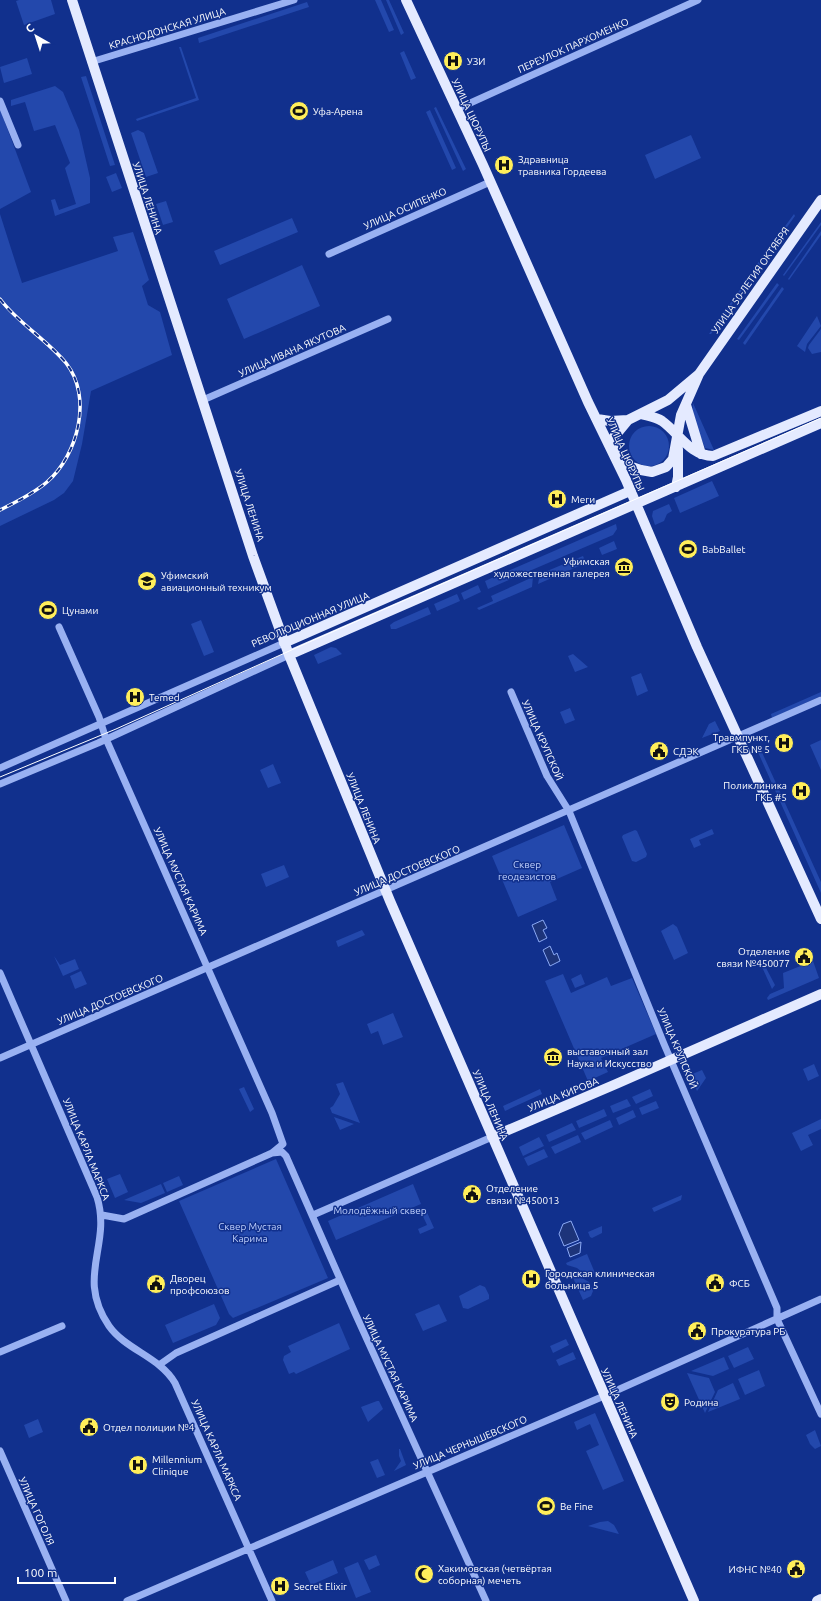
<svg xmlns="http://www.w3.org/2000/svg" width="821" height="1601" viewBox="0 0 821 1601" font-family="Ubuntu,sans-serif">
	<rect width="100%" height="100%" fill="#11308d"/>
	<path fill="#2348ac" d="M19,0H51L55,14L24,25L16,1Z
		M375,0H381L394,30L389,32Z
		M386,0H389L404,33L401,35Z
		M307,2L309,7L199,43L198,38Z
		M179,47H181L199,100L137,121L136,119L196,98Z
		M404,51L416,78L411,80L400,53Z
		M27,58L32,74L4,83L0,67Z
		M86,76L115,165L110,166L81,77Z
		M55,86L63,92L79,130L90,178V203L55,216L51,200L55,199L59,210L76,204L65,168L70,163L55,125L34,131L25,102L11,106V100Z
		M436,107L466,169L463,171L434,108Z
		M0,109L31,192L0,209Z
		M430,110L456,168L452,170L426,112Z
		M138,130L144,133L158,173L146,177L131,133Z
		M691,135L701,158L655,179L645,155Z
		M116,173L122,188L112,192L106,177Z
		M166,201L173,222L163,225L156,204Z
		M0,214L22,283L118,251L113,237L133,232L149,280L142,286L148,305L160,312L172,355L91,391L82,444L73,481L64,493L54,500L0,526Z
		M794,214L795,216L755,272L752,271Z
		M292,218L298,232L220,265L214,251Z
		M821,222V225L784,276L783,275Z
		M821,231V235L789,280L788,279Z
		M302,265L320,306L244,339L227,299Z
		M748,278L749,280L711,334H709Z
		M777,283L779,285L739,340L737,339Z
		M782,287L784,289L745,345L743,343Z
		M817,316L821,326L807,344L805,352L797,346Z
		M821,329V352L812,354L808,348L809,345Z
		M693,403L714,450L705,448L692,415Z
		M629 446a20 20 0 1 1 40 0a20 20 0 1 1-40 0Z
		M712,481L719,496L680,513L674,498Z
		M669,504L672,511L667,514L664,521L655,525L652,516L653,511Z
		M616,524L617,529L613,535L488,589L485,581Z
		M614,541L617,549L602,555L599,548Z
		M583,556L586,563L538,584L540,574Z
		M533,577L532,587L479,610L477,608L493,601L491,596Z
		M478,585L481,592L464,600L461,593Z
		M457,594L460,601L437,611L434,604Z
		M428,607L431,614L396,629H391L390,625L394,622Z
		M201,620L214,652L204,656L191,624Z
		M331,647L336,648L342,654L318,664L314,655Z
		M573,654L588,667L575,672L568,656Z
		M641,673L648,691L637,696L631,677Z
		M821,692V696L772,718L771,714Z
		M570,708L575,720L565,724L560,712Z
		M715,721L720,731L702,738L709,724Z
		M821,740V770L810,745Z
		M760,748L821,882V893L757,750Z
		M273,764L281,783L268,788L260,770Z
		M564,825L582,868L550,882L557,900L518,917L492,856Z
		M712,829L714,834L699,840L701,845L694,848L690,839Z
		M635,830L637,831L647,854L646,857L636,862L632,861L622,837L623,835Z
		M284,865L289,877L266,887L261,874Z
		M673,924L677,927L688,953L674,960L661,931Z
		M362,930L365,935L338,947L336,941Z
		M54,956L60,965L75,959L79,969L63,976Z
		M813,961L819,978L768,1000L767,998L770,994L784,988L783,973Z
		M765,966L775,985L772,989L762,967Z
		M81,971L87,984L75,989L70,976Z
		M563,974L571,993L607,977L611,986L632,978L656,1034L601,1058L608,1072L588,1081L545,981Z
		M581,974L585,984L575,988L571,979Z
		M393,1013L403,1037L383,1045L378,1031L371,1034L367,1024Z
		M814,1064L819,1076L808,1081L803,1069Z
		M702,1070L706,1078L697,1091L690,1075Z
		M343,1082L360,1123L332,1113L330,1108L333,1106L340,1094L336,1084Z
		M244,1087L254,1109L250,1112L239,1089Z
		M540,1089L542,1094L505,1111L503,1106Z
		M650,1089L653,1096L636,1104L632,1097Z
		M627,1099L631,1106L613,1113L610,1106Z
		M656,1101L659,1108L642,1115L639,1108Z
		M604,1109L607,1116L579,1128L576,1121Z
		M633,1110L636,1117L619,1125L616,1118Z
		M334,1117L354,1124L340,1130Z
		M821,1119V1129L808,1135L813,1145L801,1151L792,1133Z
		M610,1120L613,1127L585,1140L581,1133Z
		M572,1123L576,1130L549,1142L546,1135Z
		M578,1135L581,1142L555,1154L551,1147Z
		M539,1137L544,1146L523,1156L519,1147Z
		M544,1149L548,1157L528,1166L524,1158Z
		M276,1159L328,1278L233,1318L229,1314L179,1201Z
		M120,1174L128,1192L115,1198L107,1179Z
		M179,1176L183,1185L167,1192L163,1183Z
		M161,1184L165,1193L141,1203L124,1200Z
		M413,1184L421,1204L336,1240L328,1221Z
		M682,1195L681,1200L654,1212L652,1208Z
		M425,1208L434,1228L420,1234L418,1229L427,1225L420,1210Z
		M602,1226V1233L592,1238L590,1237L588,1232Z
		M587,1254L595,1273L587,1276L577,1268L567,1265L566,1263Z
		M570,1271L589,1282L593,1291L591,1296L583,1300Z
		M480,1285L485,1287L489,1295V1299L468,1309L463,1308L459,1296Z
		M214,1304L220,1318L216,1325L173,1343L165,1325Z
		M439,1304L447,1321L423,1331L415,1314Z
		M339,1323L350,1349L296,1374L294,1372L289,1374L283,1360L284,1356L291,1352L288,1346Z
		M566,1339L569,1345L553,1353L550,1346Z
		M748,1347L754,1359L734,1368L728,1356Z
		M573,1352L576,1359L559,1366L556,1360Z
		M724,1357L729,1369L713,1376L691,1371Z
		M759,1370L765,1386L745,1395L738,1379Z
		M687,1373L709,1378L715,1392L705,1413Z
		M733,1383L740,1399L708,1412L718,1390Z
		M377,1401H379L383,1409L368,1422L361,1407Z
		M595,1413L624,1481L603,1490L586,1451L599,1445L590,1424L577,1430L574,1422Z
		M38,1419L43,1432L29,1438L24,1425Z
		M815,1430L821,1446L815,1449L810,1444L806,1435Z
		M399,1449H400L406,1465L394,1471L401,1461L399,1456Z
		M378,1459L385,1475L377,1478L370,1462Z
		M608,1521L614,1525L619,1534L588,1526L600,1522Z
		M376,1555L380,1565L369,1570L364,1560Z
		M333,1560L338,1573L311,1585L305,1572Z
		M358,1562L371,1592L356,1598L344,1568Z"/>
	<path fill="#1d347a" stroke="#8ba9f5" d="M543,920L547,928L543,930L547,938L539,942L532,925Z
		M550,946L554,955L557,953L560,961L550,966L543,950Z
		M571,1221L579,1240L564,1246L559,1234L563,1224Z
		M581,1242L580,1253L570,1257L567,1248Z"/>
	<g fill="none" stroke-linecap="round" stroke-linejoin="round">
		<path stroke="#99b1f2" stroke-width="7" d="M91,62L294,0
			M0,101L18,145
			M457,109L698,0
			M329,254L490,182
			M203,400L388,319
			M59,627L99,717L106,739L272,1113L283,1144L272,1153L124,1219L102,1215
			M511,692L547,776L569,811L664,1044L777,1308V1319L821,1414
			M0,768L284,643
			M0,784L98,743L289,655
			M0,973L97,1197C112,1246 75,1276 109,1326C126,1350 160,1357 175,1383L272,1601
			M0,1058L821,700
			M272,1153L282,1152L286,1156L355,1313L486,1601
			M313,1215L492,1137
			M0,1352L62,1326
			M159,1365L176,1353L340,1280
			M0,1451L66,1601
			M127,1601L604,1396L821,1299"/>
		<path stroke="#e4eaff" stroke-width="10" d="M72,0L253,556L289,655L390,901L694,1601
			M406,0L483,165L588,402L626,480L697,647L821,919
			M699,374L681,415L673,459L666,467L652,472L641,470L632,467L613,451L614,437L628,420L668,400L699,374L821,200
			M686,405L701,454
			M641,414C648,416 656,417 662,421C679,433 690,456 713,456L821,411
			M597,419L610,421L628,420
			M676,487L678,477V449
			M284,643L630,491
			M289,655L821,423
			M492,1137L616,1084L821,994
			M817,1601L821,1599"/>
		<path stroke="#fff" stroke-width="1" d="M0,777L116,729L307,643L821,418"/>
		<defs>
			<path id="rail" d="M0,299C18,323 46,339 66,363C93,397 78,455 47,482C33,494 16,502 0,510"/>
		</defs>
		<use href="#rail" stroke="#fff" stroke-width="3.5"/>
		<use href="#rail" stroke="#11308d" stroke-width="2" stroke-dasharray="6" stroke-linecap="butt"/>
	</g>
	<defs>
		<symbol id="hospital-disc" viewBox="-11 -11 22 22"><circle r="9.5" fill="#ffee5a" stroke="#11308d"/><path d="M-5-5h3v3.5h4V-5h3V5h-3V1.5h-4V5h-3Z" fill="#111"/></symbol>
		<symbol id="stadium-disc" viewBox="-11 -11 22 22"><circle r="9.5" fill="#ffee5a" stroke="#11308d"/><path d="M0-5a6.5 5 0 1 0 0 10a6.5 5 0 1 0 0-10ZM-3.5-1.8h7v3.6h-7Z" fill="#111"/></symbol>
		<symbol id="museum-disc" viewBox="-11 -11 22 22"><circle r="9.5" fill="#ffee5a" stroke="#11308d"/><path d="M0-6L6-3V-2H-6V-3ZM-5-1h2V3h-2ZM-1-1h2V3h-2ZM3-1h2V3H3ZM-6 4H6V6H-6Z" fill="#111"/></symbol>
		<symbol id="university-disc" viewBox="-11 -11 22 22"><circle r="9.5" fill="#ffee5a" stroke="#11308d"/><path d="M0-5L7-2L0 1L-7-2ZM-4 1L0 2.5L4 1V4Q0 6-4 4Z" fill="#111"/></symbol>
		<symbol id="civic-disc" viewBox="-11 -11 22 22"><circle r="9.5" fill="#ffee5a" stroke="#11308d"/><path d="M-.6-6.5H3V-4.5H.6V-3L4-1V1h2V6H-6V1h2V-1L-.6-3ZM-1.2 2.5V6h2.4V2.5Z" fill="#111"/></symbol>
		<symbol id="theatre-disc" viewBox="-11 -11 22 22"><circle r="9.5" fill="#ffee5a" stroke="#11308d"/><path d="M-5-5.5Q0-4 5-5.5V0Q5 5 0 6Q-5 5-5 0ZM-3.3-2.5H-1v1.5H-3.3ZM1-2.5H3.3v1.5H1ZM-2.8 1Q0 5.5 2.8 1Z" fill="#111"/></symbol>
		<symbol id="mosque-disc" viewBox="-11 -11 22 22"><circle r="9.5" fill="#ffee5a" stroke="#11308d"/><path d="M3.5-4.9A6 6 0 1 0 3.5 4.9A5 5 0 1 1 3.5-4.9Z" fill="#111"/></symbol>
	</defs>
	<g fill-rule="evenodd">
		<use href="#hospital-disc" x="442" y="50" width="22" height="22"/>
		<use href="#stadium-disc" x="288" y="100" width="22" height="22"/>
		<use href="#hospital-disc" x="493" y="154" width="22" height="22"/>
		<use href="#hospital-disc" x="546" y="488" width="22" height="22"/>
		<use href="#stadium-disc" x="677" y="538" width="22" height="22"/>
		<use href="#museum-disc" x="613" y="556" width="22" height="22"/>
		<use href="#university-disc" x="136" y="570" width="22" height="22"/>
		<use href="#stadium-disc" x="37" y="599" width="22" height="22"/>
		<use href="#hospital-disc" x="124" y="686" width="22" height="22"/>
		<use href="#hospital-disc" x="773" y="732" width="22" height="22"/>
		<use href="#civic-disc" x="648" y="740" width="22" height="22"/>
		<use href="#hospital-disc" x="790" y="780" width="22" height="22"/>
		<use href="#civic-disc" x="793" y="946" width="22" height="22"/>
		<use href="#museum-disc" x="542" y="1046" width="22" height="22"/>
		<use href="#civic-disc" x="461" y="1183" width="22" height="22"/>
		<use href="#hospital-disc" x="520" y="1268" width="22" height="22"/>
		<use href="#civic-disc" x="704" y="1272" width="22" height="22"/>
		<use href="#civic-disc" x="145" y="1273" width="22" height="22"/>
		<use href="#civic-disc" x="686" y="1320" width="22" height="22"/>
		<use href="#theatre-disc" x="659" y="1391" width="22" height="22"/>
		<use href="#civic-disc" x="78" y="1416" width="22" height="22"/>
		<use href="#hospital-disc" x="127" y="1454" width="22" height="22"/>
		<use href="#stadium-disc" x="535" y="1495" width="22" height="22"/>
		<use href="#civic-disc" x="785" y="1558" width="22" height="22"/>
		<use href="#mosque-disc" x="413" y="1563" width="22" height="22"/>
		<use href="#hospital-disc" x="269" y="1575" width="22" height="22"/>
	</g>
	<g text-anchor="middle" stroke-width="3" stroke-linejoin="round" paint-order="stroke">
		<g font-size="10" fill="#fff" stroke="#11308d">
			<text transform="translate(167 28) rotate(-17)" y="4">КРАСНОДОНСКАЯ УЛИЦА</text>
			<text transform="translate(573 45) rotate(-24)" y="4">ПЕРЕУЛОК ПАРХОМЕНКО</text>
			<text transform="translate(472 115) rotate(65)" y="4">УЛИЦА ЦЮРУПЫ</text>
			<text transform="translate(148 198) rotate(72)" y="4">УЛИЦА ЛЕНИНА</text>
			<text transform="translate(405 208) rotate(-24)" y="4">УЛИЦА ОСИПЕНКО</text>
			<text transform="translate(750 280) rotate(-55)" y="4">УЛИЦА 50-ЛЕТИЯ ОКТЯБРЯ</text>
			<text transform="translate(292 350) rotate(-24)" y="4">УЛИЦА ИВАНА ЯКУТОВА</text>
			<text transform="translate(626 454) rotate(66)" y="4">УЛИЦА ЦЮРУПЫ</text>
			<text transform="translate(250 505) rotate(72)" y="4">УЛИЦА ЛЕНИНА</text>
			<text transform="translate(310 619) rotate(-23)" y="4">РЕВОЛЮЦИОННАЯ УЛИЦА</text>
			<text transform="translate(543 740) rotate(66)" y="4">УЛИЦА КРУПСКОЙ</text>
			<text transform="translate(364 808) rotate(68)" y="4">УЛИЦА ЛЕНИНА</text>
			<text transform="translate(407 870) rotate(-23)" y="4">УЛИЦА ДОСТОЕВСКОГО</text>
			<text transform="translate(181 881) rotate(66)" y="4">УЛИЦА МУСТАЯ КАРИМА</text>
			<text transform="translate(110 999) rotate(-23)" y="4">УЛИЦА ДОСТОЕВСКОГО</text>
			<text transform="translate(678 1048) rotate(67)" y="4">УЛИЦА КРУПСКОЙ</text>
			<text transform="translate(563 1094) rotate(-22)" y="4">УЛИЦА КИРОВА</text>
			<text transform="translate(491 1105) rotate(67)" y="4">УЛИЦА ЛЕНИНА</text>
			<text transform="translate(87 1149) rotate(68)" y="4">УЛИЦА КАРЛА МАРКСА</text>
			<text transform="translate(391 1368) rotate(65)" y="4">УЛИЦА МУСТАЯ КАРИМА</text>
			<text transform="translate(620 1403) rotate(66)" y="4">УЛИЦА ЛЕНИНА</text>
			<text transform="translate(470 1442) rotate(-23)" y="4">УЛИЦА ЧЕРНЫШЕВСКОГО</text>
			<text transform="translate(217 1450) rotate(66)" y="4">УЛИЦА КАРЛА МАРКСА</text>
			<text transform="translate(37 1511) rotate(66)" y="4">УЛИЦА ГОГОЛЯ</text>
		</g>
		<g font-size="10" fill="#fff" stroke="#11308d" text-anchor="start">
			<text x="467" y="65">УЗИ</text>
			<text x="313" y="115">Уфа-Арена</text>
			<text x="518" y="163">Здравница<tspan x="518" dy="12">травника Гордеева</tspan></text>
			<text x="571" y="503">Меги</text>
			<text x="702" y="553">BabBallet</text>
			<text x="610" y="565" text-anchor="end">Уфимская<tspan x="610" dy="12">художественная галерея</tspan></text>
			<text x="161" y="579">Уфимский<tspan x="161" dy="12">авиационный техникум</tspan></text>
			<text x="62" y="614">Цунами</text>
			<text x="149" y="701">Temed</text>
			<text x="770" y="741" text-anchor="end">Травмпункт,<tspan x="770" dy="12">ГКБ № 5</tspan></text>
			<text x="673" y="755">СДЭК</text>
			<text x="787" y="789" text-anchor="end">Поликлиника<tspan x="787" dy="12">ГКБ #5</tspan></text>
			<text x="790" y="955" text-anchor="end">Отделение<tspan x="790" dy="12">связи №450077</tspan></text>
			<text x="567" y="1055">выставочный зал<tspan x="567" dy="12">Наука и Искусство</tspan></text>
			<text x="486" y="1192">Отделение<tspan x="486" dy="12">связи №450013</tspan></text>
			<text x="545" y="1277">Городская клиническая<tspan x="545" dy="12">больница 5</tspan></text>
			<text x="170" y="1282">Дворец<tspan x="170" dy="12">профсоюзов</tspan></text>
			<text x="729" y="1287">ФСБ</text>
			<text x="711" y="1335">Прокуратура РБ</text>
			<text x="684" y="1406">Родина</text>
			<text x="103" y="1431">Отдел полиции №4</text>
			<text x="152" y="1463">Millennium<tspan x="152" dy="12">Clinique</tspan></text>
			<text x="560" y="1510">Be Fine</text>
			<text x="438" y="1572">Хакимовская (четвёртая<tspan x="438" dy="12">соборная) мечеть</tspan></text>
			<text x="782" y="1573" text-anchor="end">ИФНС №40</text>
			<text x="294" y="1590">Secret Elixir</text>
		</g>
		<g font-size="10" fill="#c0d1fd" stroke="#11308d">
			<text x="527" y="868">Сквер<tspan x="527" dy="12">геодезистов</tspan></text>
			<text x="380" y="1214">Молодёжный сквер</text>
			<text x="250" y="1230">Сквер Мустая<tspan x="250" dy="12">Карима</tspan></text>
		</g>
	</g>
	<g transform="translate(36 36) rotate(321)" stroke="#11308d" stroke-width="3" paint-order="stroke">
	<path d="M0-3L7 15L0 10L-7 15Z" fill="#ffffff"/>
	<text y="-6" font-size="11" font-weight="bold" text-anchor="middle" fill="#ffffff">С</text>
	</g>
	<path d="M18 1577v6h97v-6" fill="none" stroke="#ffffff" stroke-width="2"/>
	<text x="24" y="1577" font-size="12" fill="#ffffff" stroke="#11308d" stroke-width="3" paint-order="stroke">100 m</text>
</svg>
